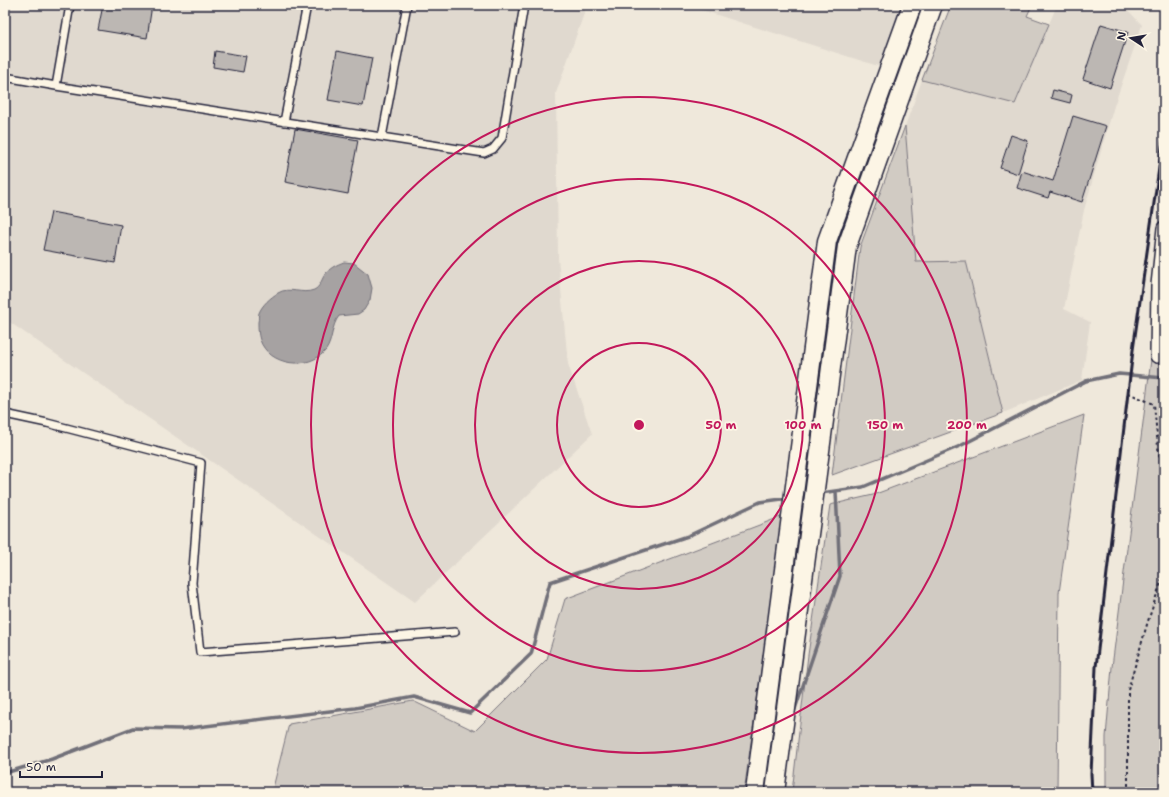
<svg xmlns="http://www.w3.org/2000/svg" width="1169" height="797" viewBox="0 0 1169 797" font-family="'Shantell Sans',sans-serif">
	<rect width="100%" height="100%" fill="#efe8db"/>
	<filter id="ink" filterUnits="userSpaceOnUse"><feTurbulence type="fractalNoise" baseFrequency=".025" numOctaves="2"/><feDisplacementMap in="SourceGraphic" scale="8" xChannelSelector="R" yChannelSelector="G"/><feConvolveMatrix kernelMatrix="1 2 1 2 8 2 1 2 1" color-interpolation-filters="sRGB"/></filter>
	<g filter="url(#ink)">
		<path fill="#e0d9cf" d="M5,5H587L556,93L558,258L568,364L592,434L415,602L5,319Z
			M686,5H903L881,67Z
			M1057,5H1123L1142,25L1114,106L1084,210L1064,309L1090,322L1082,380L1003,413L966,262H916L905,126L922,80L1015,104Z"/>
		<path fill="#d1cbc3" stroke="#7a767f" d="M951,5H1032L1027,16L1049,24L1015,104L922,80Z
			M905,126L916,262L966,261L1003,413L832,475L860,247Z
			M1164,257V792H1106V737L1112,667Z
			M1084,415L1059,593L1057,792H792L808,655L830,505L873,495Z
			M783,516L744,792H272L289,724L413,701L475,731L547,659L565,599Z"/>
		<path fill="#a6a2a2" stroke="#716f79" d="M344,262L354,263L368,274L372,288L370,300L364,310L358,314L339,316C331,326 333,340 326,350C309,371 269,366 260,340C258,334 258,328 258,322C259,319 258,315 259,313C262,305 271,297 278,293C289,286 302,295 314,290C320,287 321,281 324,276C329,268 336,265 344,262Z"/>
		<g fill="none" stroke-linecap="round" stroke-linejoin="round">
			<path stroke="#716f79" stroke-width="3.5" d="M821,493L863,487L960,446L1086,381L1119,374L1164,378
				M793,715L840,576L836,491
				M5,773L52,759L133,728L181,729L355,708L414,697L470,713L531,654L550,582L688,536L760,502L789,498"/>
		</g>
		<path fill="#bcb7b3" stroke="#22223b" d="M103,5H152L147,38L98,30Z
			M1101,24L1128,32L1110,88L1083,79Z
			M215,51L246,56L243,72L213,67Z
			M337,51L372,58L363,106L328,100Z
			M1053,90L1072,95L1070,103L1051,98Z
			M1073,116L1106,126L1082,202L1050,192L1048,198L1017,188L1022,171L1053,181Z
			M295,129L358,140L348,194L285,182Z
			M1011,135L1028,141L1018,174L1000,168Z
			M51,212L121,225L115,263L43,250Z"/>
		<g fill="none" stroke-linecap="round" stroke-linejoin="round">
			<defs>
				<path id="lane" d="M5,77L56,86L484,153L493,149L502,138L524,5
					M56,86L70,5
					M284,122L307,5
					M382,137L407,5
					M5,414L47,423L201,463L192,583L200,652L455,632"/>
				<path id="street" d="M1157,356L1158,285L1164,228"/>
				<path id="secondary" d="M755,792L827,241L912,5
					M775,792L847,246L933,5"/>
			</defs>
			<use href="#lane" stroke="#22223b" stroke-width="10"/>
			<use href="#street" stroke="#22223b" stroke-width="16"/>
			<use href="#secondary" stroke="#22223b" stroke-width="21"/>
			<path stroke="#22223b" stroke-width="2" stroke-dasharray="3 3" stroke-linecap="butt" d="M1128,393L1154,404L1158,447L1164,482
				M1128,792V690L1148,621L1164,573"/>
			<use href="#lane" stroke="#fcf5e5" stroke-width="7"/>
			<use href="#street" stroke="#fcf5e5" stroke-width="13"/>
			<use href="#secondary" stroke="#fcf5e5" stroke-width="18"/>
			<path stroke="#22223b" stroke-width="3" d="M1092,792L1091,774L1096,667L1133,350L1164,133"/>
		</g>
	</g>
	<g fill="none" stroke="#c2185b" stroke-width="2">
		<circle cx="639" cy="425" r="82"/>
		<circle cx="639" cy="425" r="164"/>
		<circle cx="639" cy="425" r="246"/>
		<circle cx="639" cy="425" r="328"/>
	</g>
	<circle cx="639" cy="425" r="6" fill="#c2185b" stroke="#fcf5e5" stroke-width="2"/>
	<g font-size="12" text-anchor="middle" font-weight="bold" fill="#c2185b" stroke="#fcf5e5" stroke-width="3.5" stroke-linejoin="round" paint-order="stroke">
		<text x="721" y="429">50 m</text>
		<text x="803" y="429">100 m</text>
		<text x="885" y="429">150 m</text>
		<text x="967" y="429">200 m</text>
	</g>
	<rect width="1169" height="797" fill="none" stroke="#fcf5e5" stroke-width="20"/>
	<rect x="10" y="10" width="1149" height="777" fill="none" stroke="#22223b" stroke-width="1.5" filter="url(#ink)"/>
	<g transform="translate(1131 38) rotate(282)" stroke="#fcf5e5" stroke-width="3" paint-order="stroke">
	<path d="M0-3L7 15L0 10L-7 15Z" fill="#22223b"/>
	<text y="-6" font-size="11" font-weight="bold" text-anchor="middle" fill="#22223b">N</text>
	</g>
	<path d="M20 771v6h82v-6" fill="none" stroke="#22223b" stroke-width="2"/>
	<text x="26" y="771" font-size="12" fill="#22223b" stroke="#fcf5e5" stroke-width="3" paint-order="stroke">50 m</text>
</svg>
